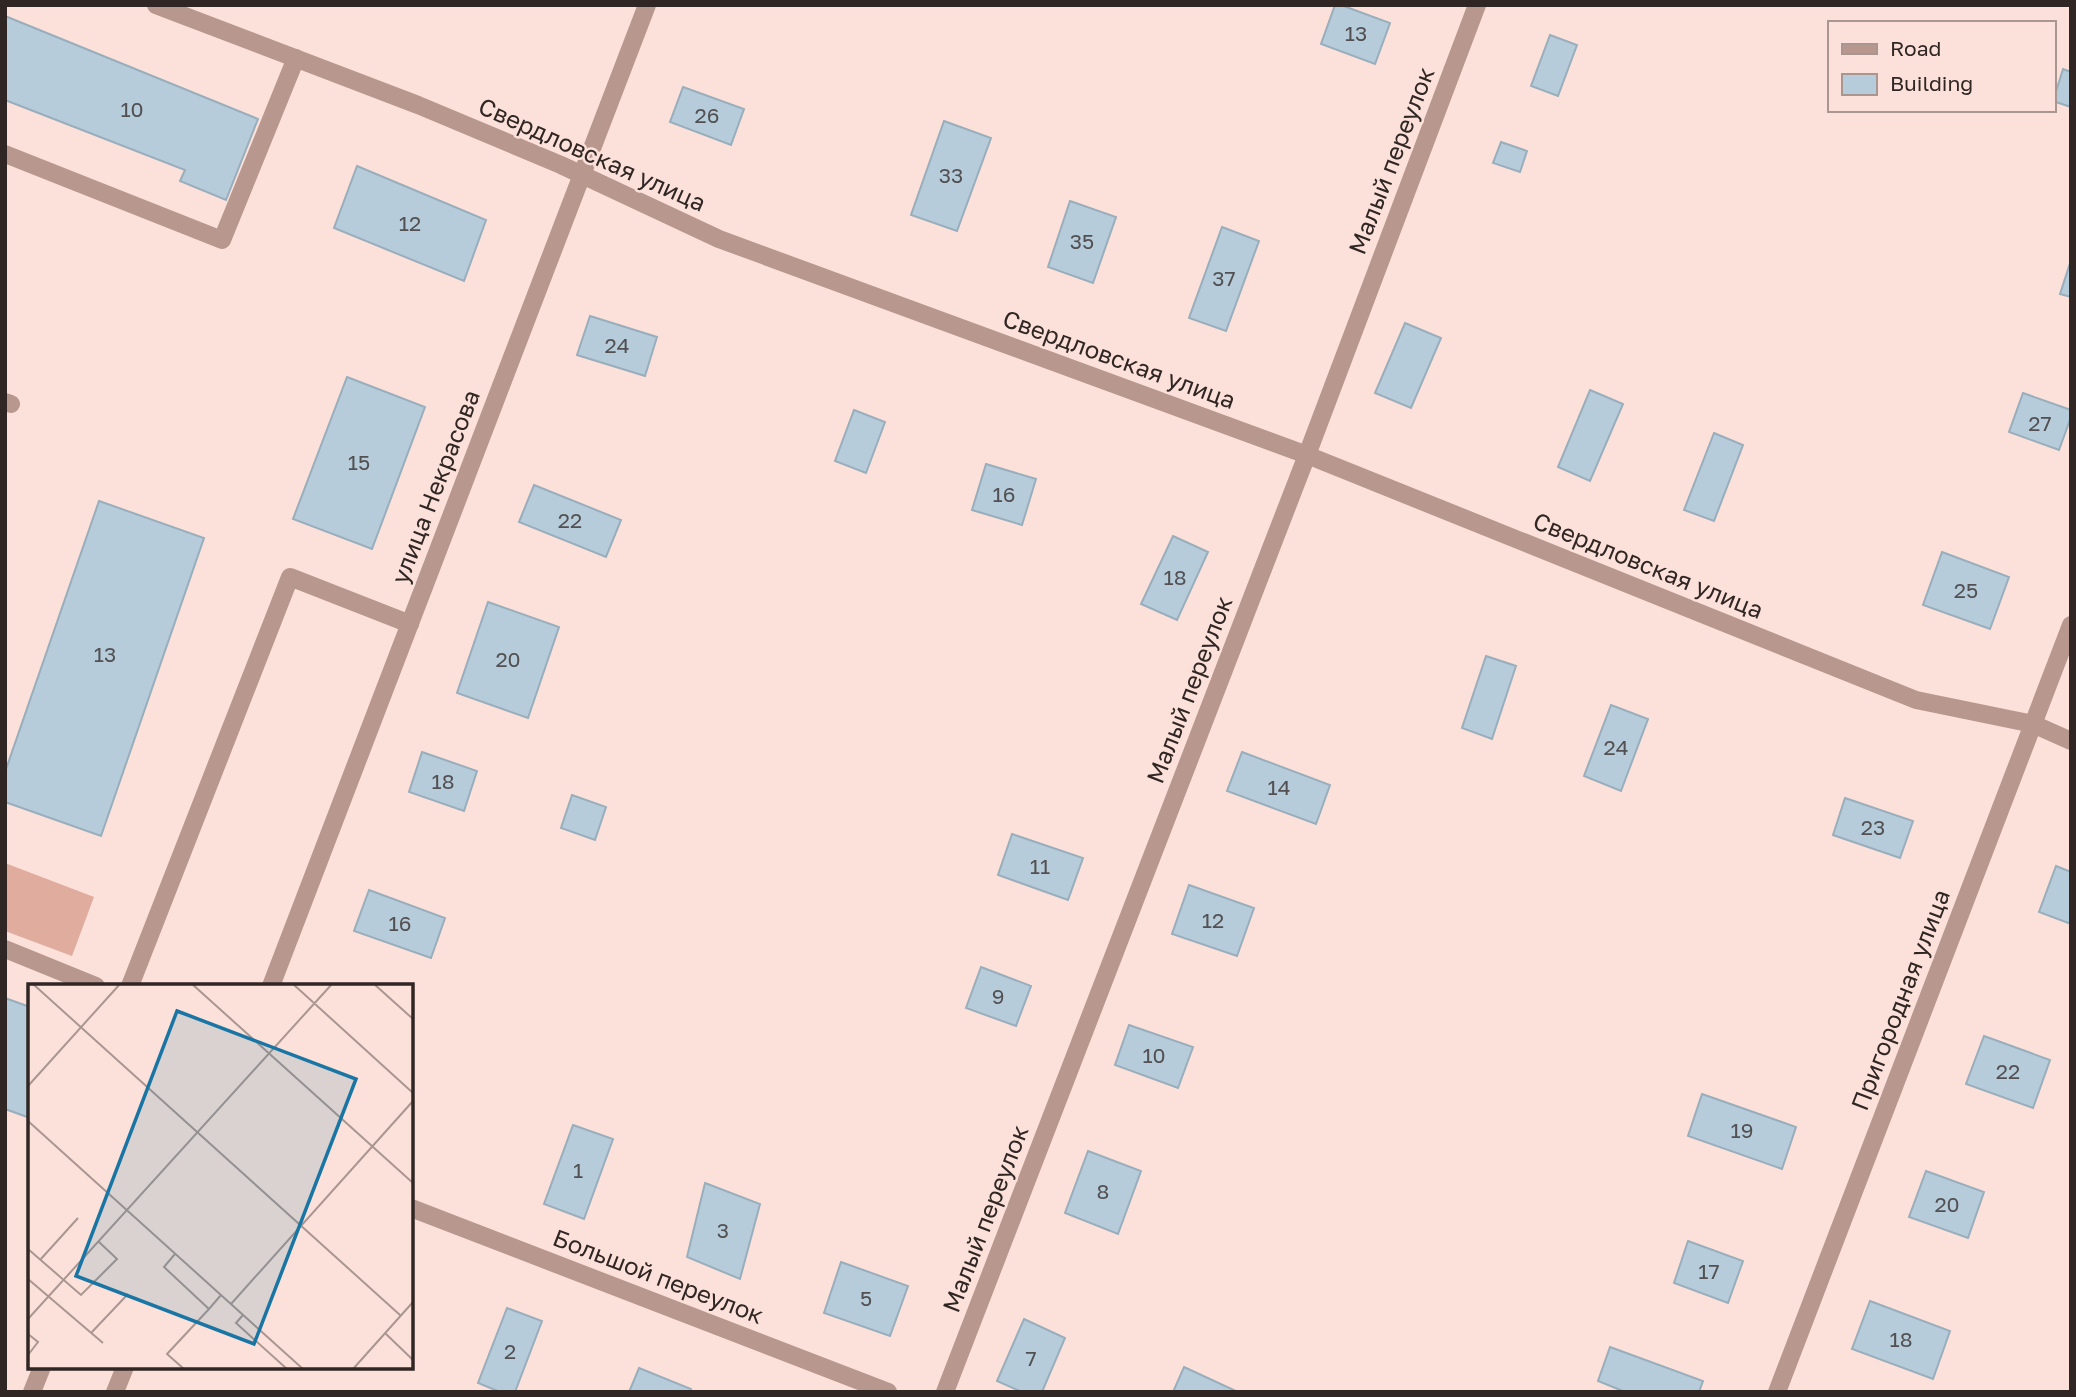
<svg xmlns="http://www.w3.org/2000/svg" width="2076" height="1397" viewBox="0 0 2076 1397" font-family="'Golos Text',sans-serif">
	<rect width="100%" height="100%" fill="#fce1da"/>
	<path fill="#dfac9e" d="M5,863L94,897L72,956L5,931Z"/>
	<path fill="#b6ccda" stroke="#99aebc" stroke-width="2" d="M1335,5H1341L1390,23L1375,64L1321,44Z
		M5,16L258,119L226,200L180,181L185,170L5,100Z
		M1550,35L1577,45L1558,96L1531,86Z
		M2063,69L2071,72V107L2053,101Z
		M683,87L744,109L731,145L670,122Z
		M944,121L991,138L957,231L911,215Z
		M1501,142L1527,151L1520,172L1493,163Z
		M357,166L486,220L464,281L334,228Z
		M1070,201L1116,217L1093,283L1048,267Z
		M1222,227L1259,241L1226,331L1189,318Z
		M2071,260V297L2060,294Z
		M590,316L657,337L645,376L577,355Z
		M1405,323L1441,338L1411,408L1375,393Z
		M347,377L425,407L372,549L293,519Z
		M1590,390L1623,404L1590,481L1558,467Z
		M2023,393L2071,410V417L2059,450L2009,432Z
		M854,410L885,422L866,473L835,461Z
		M1714,433L1743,445L1714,521L1684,510Z
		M986,464L1036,479L1022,525L972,510Z
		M534,485L621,520L606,557L519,522Z
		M99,501L204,538L101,836L5,802V772Z
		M1173,536L1208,552L1177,620L1141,604Z
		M1942,552L2009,577L1990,629L1923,605Z
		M488,602L559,627L528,718L457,693Z
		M1486,656L1516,666L1492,739L1462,728Z
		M1611,705L1648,719L1621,791L1584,776Z
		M422,752L477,771L464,811L409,792Z
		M1242,752L1330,785L1316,824L1227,791Z
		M572,795L606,807L595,840L561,828Z
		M1845,798L1913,821L1900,858L1833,835Z
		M1012,834L1083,858L1068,900L998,875Z
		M2056,866L2071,872V924L2039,912Z
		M1189,885L1254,908L1237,956L1172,934Z
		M369,890L445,918L431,958L354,931Z
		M981,967L1031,986L1016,1026L966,1008Z
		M5,998L30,1007V1118L5,1109Z
		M1129,1025L1193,1047L1178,1088L1115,1065Z
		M1984,1036L2050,1060L2033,1108L1966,1084Z
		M1702,1094L1796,1127L1782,1169L1688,1136Z
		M573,1125L613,1139L584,1219L544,1204Z
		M1088,1151L1141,1171L1118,1234L1065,1213Z
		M1926,1171L1984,1192L1968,1238L1909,1217Z
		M705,1183L760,1204L740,1279L687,1257Z
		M1688,1241L1743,1261L1728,1303L1674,1283Z
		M841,1262L908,1286L890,1336L824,1313Z
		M1870,1301L1950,1331L1933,1379L1852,1349Z
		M507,1308L542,1321L515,1392H500L478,1383Z
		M1024,1319L1065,1338L1042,1392H1022L997,1381Z
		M1610,1347L1703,1381L1699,1392H1625L1598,1381Z
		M1184,1367L1236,1391L1235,1392H1173Z
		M639,1368L691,1389L690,1392H629Z"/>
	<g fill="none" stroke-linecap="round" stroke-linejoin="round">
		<path stroke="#b8978e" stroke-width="18" d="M5,154L222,240L296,58
			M5,402L11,404
			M5,949L96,986
			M130,986L290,577L410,624
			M32,1392L42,1367"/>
		<path stroke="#b8978e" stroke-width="18" d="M156,5L418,105L561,165L719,239L1307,455L1916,700L2033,724L2071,741
			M271,986L647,5
			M411,1208L888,1392
			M115,1392L125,1367
			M945,1392L1307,455L1477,5
			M1777,1392L2071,625"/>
	</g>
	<g text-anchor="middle" stroke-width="5" stroke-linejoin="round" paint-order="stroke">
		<g font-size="21" fill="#525052">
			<text x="1356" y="41">13</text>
			<text x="132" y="117">10</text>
			<text x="707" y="123">26</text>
			<text x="951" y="183">33</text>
			<text x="410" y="231">12</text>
			<text x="1082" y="249">35</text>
			<text x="1224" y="286">37</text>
			<text x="617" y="353">24</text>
			<text x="2040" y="431">27</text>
			<text x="359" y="470">15</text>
			<text x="1004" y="502">16</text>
			<text x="570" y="528">22</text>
			<text x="1175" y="585">18</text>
			<text x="1966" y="598">25</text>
			<text x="105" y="662">13</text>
			<text x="508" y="667">20</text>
			<text x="1616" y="755">24</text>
			<text x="443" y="789">18</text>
			<text x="1279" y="795">14</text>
			<text x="1873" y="835">23</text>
			<text x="1040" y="874">11</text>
			<text x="1213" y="928">12</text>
			<text x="400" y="931">16</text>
			<text x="998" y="1004">9</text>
			<text x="1154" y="1063">10</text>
			<text x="2008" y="1079">22</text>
			<text x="1742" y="1138">19</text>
			<text x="578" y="1178">1</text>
			<text x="1103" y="1199">8</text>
			<text x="1947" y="1212">20</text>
			<text x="723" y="1238">3</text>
			<text x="1709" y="1279">17</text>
			<text x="866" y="1306">5</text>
			<text x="1901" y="1347">18</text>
			<text x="510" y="1359">2</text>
			<text x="1031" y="1366">7</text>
		</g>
		<g font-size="24" fill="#302624" stroke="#fce1da">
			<text transform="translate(592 155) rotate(24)" y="8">Свердловская улица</text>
			<text transform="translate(1392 161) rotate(-69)" y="8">Малый переулок</text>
			<text transform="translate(1119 360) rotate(20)" y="8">Свердловская улица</text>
			<text transform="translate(436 487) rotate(-69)" y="8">улица Некрасова</text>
			<text transform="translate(1648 566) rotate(22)" y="8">Свердловская улица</text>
			<text transform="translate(1190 690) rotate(-69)" y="8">Малый переулок</text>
			<text transform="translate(1901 1000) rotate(-69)" y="8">Пригородная улица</text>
			<text transform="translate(986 1219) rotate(-69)" y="8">Малый переулок</text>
			<text transform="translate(658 1277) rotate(21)" y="8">Большой переулок</text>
		</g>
	</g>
	<g transform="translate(28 984)">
		<rect width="385" height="385" fill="#fce1da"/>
		<path fill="none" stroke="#aa9691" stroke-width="2" d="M5,0L372,331M164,0L385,199M265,0L385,109M346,0L385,35M0,102L92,0M0,137L275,385M0,265L53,311L89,275L70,257M147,270L136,283L181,325L193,311M12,276L50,234M0,295L75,359M203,320L385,117M215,331L208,339L259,385M0,335L304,0M63,349L100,310M357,349L385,376M0,350L10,358L0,371M156,385L139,370L181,325M325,385L385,318"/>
		<path fill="#1976a4" fill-opacity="0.15" stroke="#1976a4" stroke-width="3.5" d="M149,27L328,95L226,360L48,292Z"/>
		<rect width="385" height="385" fill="none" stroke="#302624" stroke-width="3.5"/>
	</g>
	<rect width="2076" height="1397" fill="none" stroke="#302624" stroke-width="14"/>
	<rect x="1828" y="21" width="228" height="91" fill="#fce1da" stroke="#aa9691" stroke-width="2"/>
	<rect x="1842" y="44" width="35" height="10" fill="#b8978e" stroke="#aa9691" stroke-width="2"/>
	<text x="1890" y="56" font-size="21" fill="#302624">Road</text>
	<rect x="1842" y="74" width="35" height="21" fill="#b6ccda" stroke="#aa9691" stroke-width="2"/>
	<text x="1890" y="91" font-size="21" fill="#302624">Building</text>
</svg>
